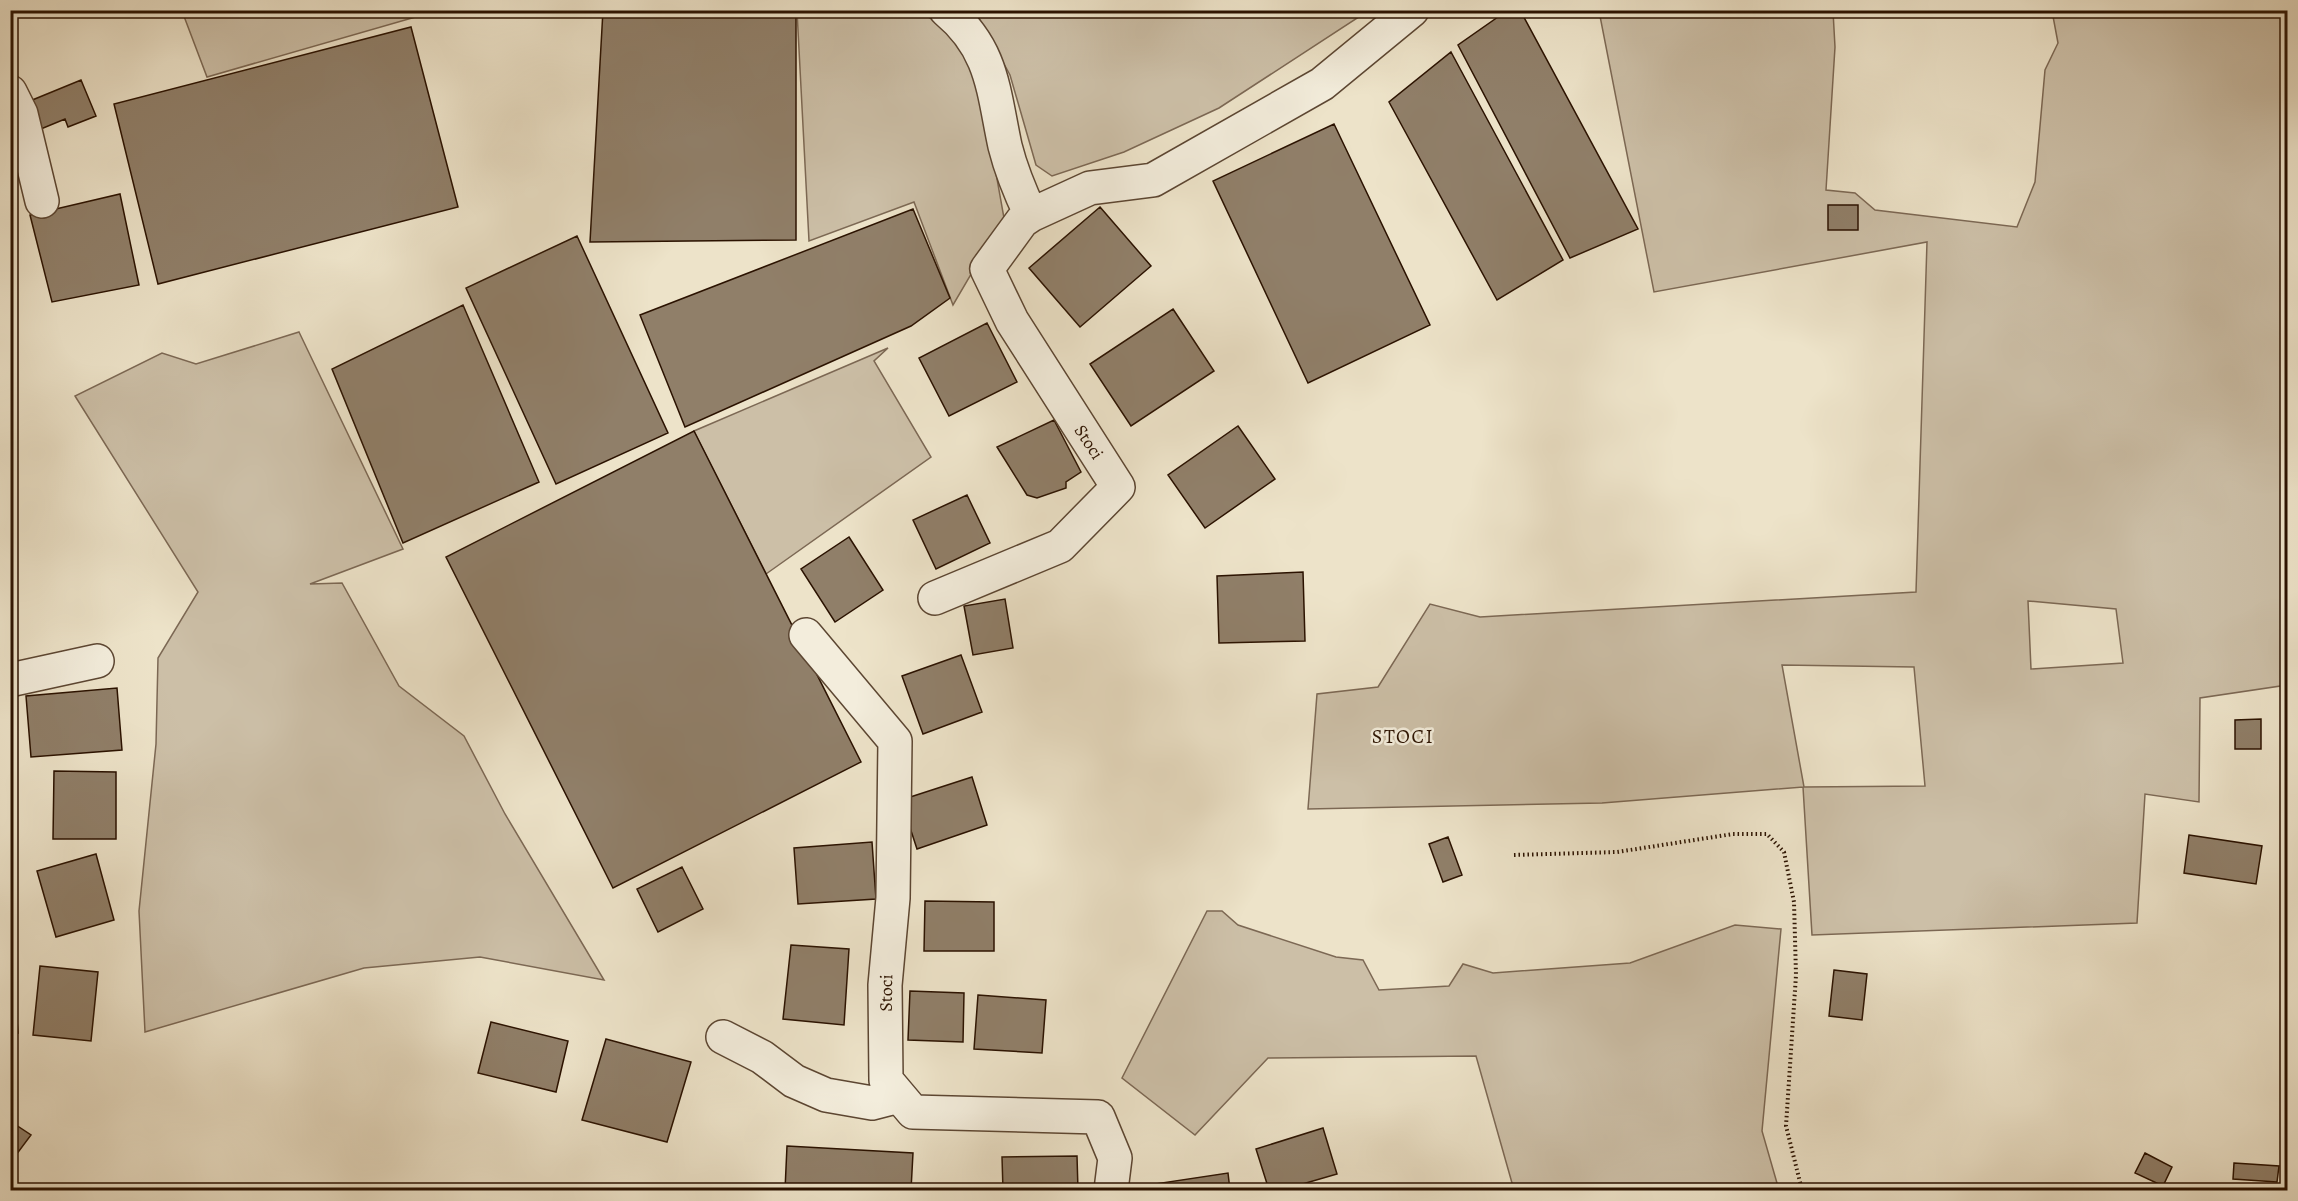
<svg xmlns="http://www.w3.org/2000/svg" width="2298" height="1201" viewBox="0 0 2298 1201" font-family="Alegreya,serif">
	<rect width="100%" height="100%" fill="#ede3c9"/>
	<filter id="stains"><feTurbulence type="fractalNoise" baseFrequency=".00333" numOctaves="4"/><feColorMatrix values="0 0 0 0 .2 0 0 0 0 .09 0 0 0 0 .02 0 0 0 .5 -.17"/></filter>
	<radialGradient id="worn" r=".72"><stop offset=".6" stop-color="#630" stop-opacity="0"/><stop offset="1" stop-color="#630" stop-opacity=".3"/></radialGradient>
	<path fill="#ccbfa7" stroke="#7c6854" stroke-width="1.5" fill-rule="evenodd" d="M417,11L419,16L207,77L182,11Z
		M797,11H919L946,28L969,59L981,89L1004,218L953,305L914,202L809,241Z
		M975,11H1368L1219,108L1124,152L1052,176L1036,165L1010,75Z
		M1599,11H1833L1835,47L1826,190L1855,193L1875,210L2017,227L2035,182L2045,70L2058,43L2052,11H2287V685L2200,698L2199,802L2145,794L2137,923L1812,935L1803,787L1602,803L1308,809L1317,694L1378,687L1430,604L1480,617L1916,592L1927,242L1654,292ZM2028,601L2116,609L2123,663L2031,669ZM1782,665L1914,667L1925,786L1804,787Z
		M299,332L403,549L310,584L342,583L399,686L464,736L505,814L604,980L480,957L364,968L145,1032L139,911L156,744L158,658L198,592L75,396L162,353L196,364Z
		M888,348L874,361L931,457L766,574L694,431Z
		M1207,911H1222L1238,925L1336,957L1363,960L1379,990L1449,986L1463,964L1493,973L1630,963L1735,925L1781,929L1762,1131L1779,1190H1514L1476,1056L1268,1058L1195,1135L1122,1078Z"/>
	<path fill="#907f69" stroke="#2b1200" stroke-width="1.5" d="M603,10H796V240L590,242Z
		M1508,10H1520L1638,229L1570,258L1458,45Z
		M411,27L458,207L158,284L114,104Z
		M1451,52L1563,260L1497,300L1389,102Z
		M81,80L96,116L68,127L65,119L36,131L25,103Z
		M1334,124L1430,325L1308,383L1213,181Z
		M120,194L139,285L52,302L30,215Z
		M1828,205H1858V230H1828Z
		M1100,207L1151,266L1080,327L1029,268Z
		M913,209L950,298L911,326L685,427L640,315Z
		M577,236L668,433L556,484L466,288Z
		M463,305L539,482L403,543L332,369Z
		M1173,309L1214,371L1131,426L1090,364Z
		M987,323L1017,382L949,416L919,358Z
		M1054,420L1081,472L1066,482V488L1037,498L1027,495L997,447Z
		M1238,426L1275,479L1205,528L1168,475Z
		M694,431L861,762L613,888L446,557Z
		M967,495L990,543L936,569L913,520Z
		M849,537L883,590L835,622L801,569Z
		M1303,572L1305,641L1219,643L1217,576Z
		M1005,599L1013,648L973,655L964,606Z
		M961,655L982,712L923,734L902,676Z
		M117,688L122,750L31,757L26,696Z
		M2261,719V749H2235V720Z
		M54,771L116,772V839H53Z
		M972,777L987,825L917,849L901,800Z
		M2189,835L2262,846L2256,884L2184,873Z
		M1448,837L1462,875L1443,882L1429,844Z
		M872,842L876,899L798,904L794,848Z
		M96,854L114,920L56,937L37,871Z
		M682,867L703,909L658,932L637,889Z
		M925,901L994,902V951H924Z
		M791,945L849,949L844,1025L783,1019Z
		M40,966L98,972L91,1041L33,1035Z
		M1834,970L1867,974L1862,1020L1829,1016Z
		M10,980H14L18,1033L10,1034Z
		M910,991L964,993L963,1042L908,1040Z
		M978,995L1046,1000L1042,1053L974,1049Z
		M491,1022L568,1041L556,1092L478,1073Z
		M606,1039L691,1062L667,1142L582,1120Z
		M10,1121L31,1135L10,1163Z
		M1323,1128L1337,1174L1282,1190H1269L1256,1149Z
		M787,1146L913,1153L911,1190H785Z
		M2145,1153L2172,1167L2163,1186L2135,1173Z
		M1077,1156L1078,1190H1003L1002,1157Z
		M2234,1163L2279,1166L2277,1182L2233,1179Z
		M1228,1173L1230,1190H1149L1148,1185Z"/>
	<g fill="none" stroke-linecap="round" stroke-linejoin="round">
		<defs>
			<path id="minor" d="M946,10C993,49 993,90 1005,146C1011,170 1020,192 1031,215
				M10,92L21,114L42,201
				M935,598L1060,546L1118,487L1012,321L987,269L1022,221L1031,215L1090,188L1153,180L1322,84L1412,10
				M806,635L895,741L893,898L885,985L886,1080L913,1112L1098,1117L1115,1158L1111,1190
				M10,680L97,661
				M723,1037L762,1057L794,1081L826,1095L872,1103L899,1096"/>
		</defs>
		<use href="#minor" stroke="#5c4632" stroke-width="36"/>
		<path stroke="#2b1200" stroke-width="4" stroke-dasharray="1.5 3" stroke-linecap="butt" d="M1514,855L1617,852L1733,834H1767L1784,852L1794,902L1796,975L1786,1126L1802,1190"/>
		<use href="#minor" stroke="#f3eddc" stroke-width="33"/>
	</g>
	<g text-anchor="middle" stroke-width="5" stroke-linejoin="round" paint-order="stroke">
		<g font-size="18" fill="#2b1200" stroke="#f3eddc">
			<text transform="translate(1089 442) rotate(57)" y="6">Stoci</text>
			<text transform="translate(886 993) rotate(-89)" y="6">Stoci</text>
		</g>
		<g font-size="20" letter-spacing="1.5" fill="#2b1200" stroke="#f3eddc">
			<text x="1403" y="743">STOCI</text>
		</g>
	</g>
	<rect width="2298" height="1201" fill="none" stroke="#ede3c9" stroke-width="36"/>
	<rect x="12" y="12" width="2274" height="1177" fill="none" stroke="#2b1200" stroke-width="3"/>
	<rect x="18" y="18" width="2262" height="1165" fill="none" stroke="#2b1200" stroke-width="1.5"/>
	<rect width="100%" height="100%" filter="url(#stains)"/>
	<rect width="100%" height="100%" fill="url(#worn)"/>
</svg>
